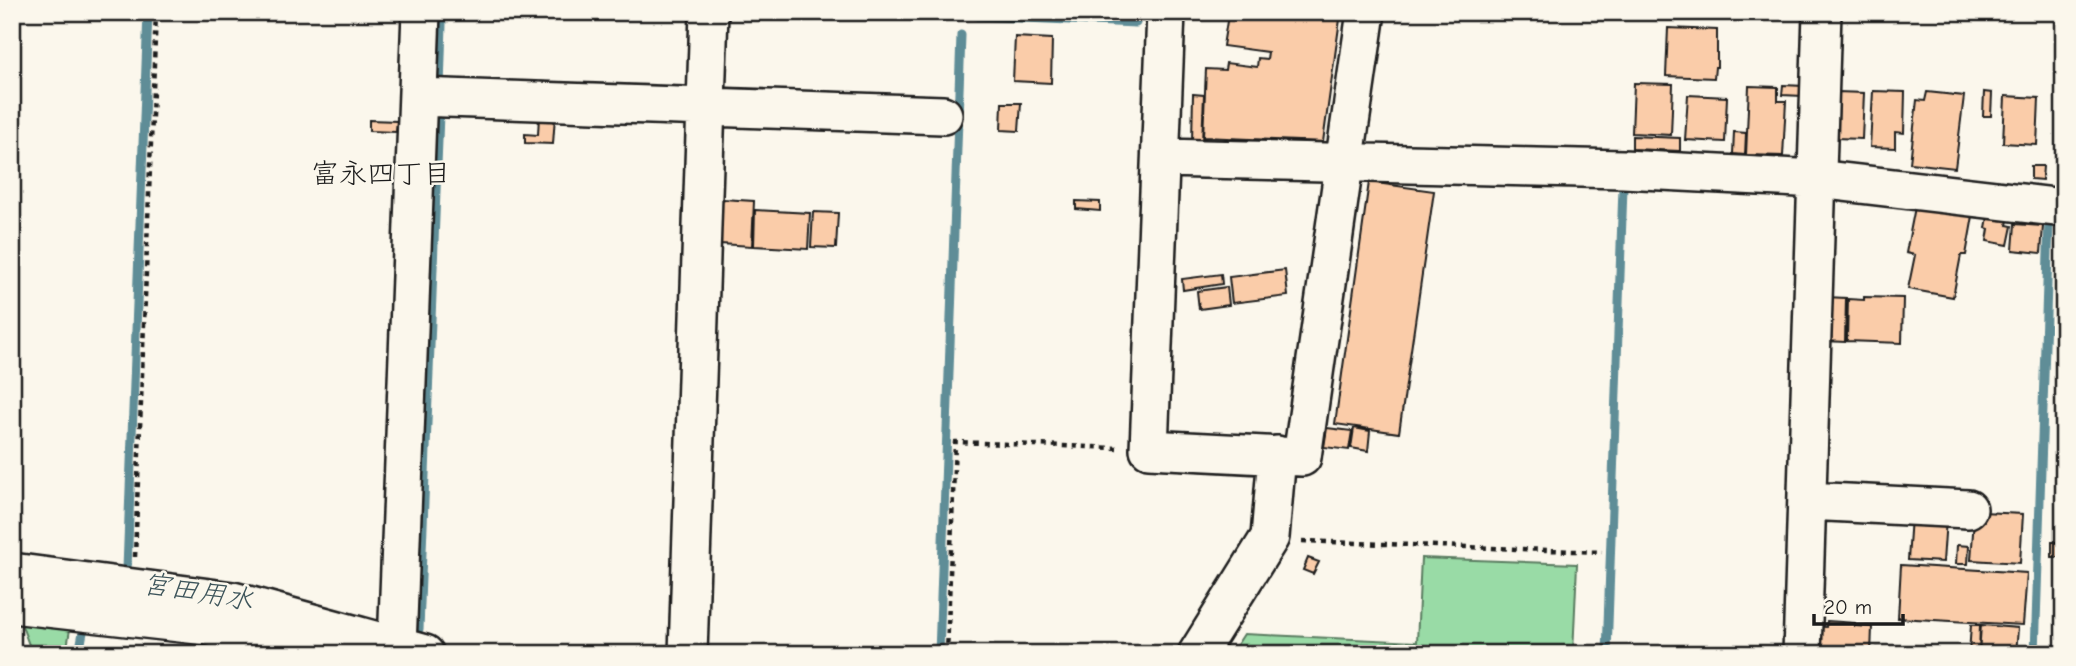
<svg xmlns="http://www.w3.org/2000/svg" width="2076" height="666" viewBox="0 0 2076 666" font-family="'Comic Neue','Klee One',sans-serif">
	<rect width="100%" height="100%" fill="#fbf7ec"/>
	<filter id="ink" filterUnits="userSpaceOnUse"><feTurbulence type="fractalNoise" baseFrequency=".0143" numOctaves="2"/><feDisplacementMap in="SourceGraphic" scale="14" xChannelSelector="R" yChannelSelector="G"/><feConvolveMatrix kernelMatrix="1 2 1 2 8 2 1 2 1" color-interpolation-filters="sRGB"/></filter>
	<g filter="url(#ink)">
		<path fill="#99dba6" stroke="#5a7c61" stroke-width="2" d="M1421,558L1577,564L1573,654H1231L1244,634L1417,642Z
			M19,618L71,623L66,654H28L29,645Z"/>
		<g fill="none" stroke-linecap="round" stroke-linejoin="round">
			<path stroke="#5f8d97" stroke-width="9" d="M828,12L943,14
				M977,16L1136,23
				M440,88L442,24
				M127,569L148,12
				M419,629L439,114
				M79,654L83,632
				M939,654L961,35
				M1607,654L1623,187
				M2035,654L2049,222"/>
		</g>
		<path fill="#facca9" stroke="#1c1c1c" stroke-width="2" d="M1232,12H1341L1323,142L1203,137L1206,69L1225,70L1226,63L1257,67L1258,58L1267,59L1268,52L1223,46L1227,21Z
			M1668,28L1717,30V67H1715L1714,78L1666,76Z
			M1015,37L1052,39L1051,83L1013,81Z
			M1634,83L1673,84L1671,135L1632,133Z
			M1783,85L1804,86L1803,96L1782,95Z
			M1749,86L1778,87V101H1786L1783,156L1746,155Z
			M1873,91L1905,92L1904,133L1895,132V148L1870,147Z
			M1837,92L1864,93L1862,139L1835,138Z
			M1927,92L1964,96L1955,168L1910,163L1917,100L1925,101Z
			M1984,92L1992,93L1991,116H1983Z
			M1193,94L1204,95L1202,142H1192Z
			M1688,95L1727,97L1725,142L1685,140Z
			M2005,96L2039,98L2037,145L2003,143Z
			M1002,103H1021L1019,131L1001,130Z
			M539,116H555L553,144L525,143V134L538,135Z
			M369,120L397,121L396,132L369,131Z
			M1734,132L1746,133L1745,155L1733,154Z
			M1632,136L1680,138V151L1632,149Z
			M2031,166H2043L2042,180L2031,179Z
			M1369,182L1434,191L1399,433L1335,424Z
			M722,199L754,201L752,246L720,244Z
			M1076,201L1100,202V211L1076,209Z
			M1915,207H1926L1973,216L1966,255H1961L1953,297L1908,289L1915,255L1906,253Z
			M755,210L810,213L808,249L754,246Z
			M1989,211L2009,216L2007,225L2012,226L2008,245L1987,241L1989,229L1986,228Z
			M813,212L838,213L836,248L811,247Z
			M2015,224L2043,226L2041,253L2013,250Z
			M1285,270L1288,296L1232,303L1229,277Z
			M1221,274L1222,284L1183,290L1182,279Z
			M1227,287L1229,305L1199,309L1197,291Z
			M1826,297L1846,298L1845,342L1825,341Z
			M1864,297L1903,298L1902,343L1847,341L1848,299L1864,300Z
			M1327,428L1352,431L1349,450L1324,447Z
			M1354,428L1370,431L1368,451L1351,448Z
			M1982,512L2023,514L2020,563L1971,560L1974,519Z
			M1911,517L1946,519L1943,562L1908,560Z
			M2052,542H2064V557H2052Z
			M1957,545L1969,546L1968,564H1956Z
			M1308,558L1319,562L1313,574L1303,570Z
			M1901,565L2027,573L2023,625L1898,618Z
			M1827,621L1855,623V626L1872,627L1871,654H1810L1812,626L1826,627Z
			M1971,625H1980L1979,654H1969Z
			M1981,625L2018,628L2016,654H1979Z
			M1877,648L1904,650V654H1876Z"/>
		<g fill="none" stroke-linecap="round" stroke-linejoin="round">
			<defs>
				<path id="minor" d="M1166,12L1149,449L1302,457L1366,12
					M418,97L943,115
					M1161,158L1623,169L1817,179L2064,208
					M1807,501L1968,509
					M12,572L233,601L425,654
					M12,604L207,626L320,654
					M397,647L421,12
					M688,654L709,12
					M1197,654L1270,537L1277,455
					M1802,654L1822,12"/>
			</defs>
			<use href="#minor" stroke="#1c1c1c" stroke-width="42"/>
			<path stroke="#1c1c1c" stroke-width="4.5" stroke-dasharray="5 5" stroke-linecap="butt" d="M1302,541L1602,552
				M135,557L156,12
				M947,654L955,442L1117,448"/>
			<use href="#minor" stroke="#fbf7ec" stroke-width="37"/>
		</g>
	</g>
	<g text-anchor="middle" stroke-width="5" stroke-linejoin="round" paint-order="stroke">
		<g font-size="28" fill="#1c1c1c" stroke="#fbf7ec">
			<text x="381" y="183">富永四丁目</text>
		</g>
		<g font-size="28" font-style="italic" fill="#3d545a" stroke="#fbf7ec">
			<text transform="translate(198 591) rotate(9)" y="10">宮田用水</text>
		</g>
	</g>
	<rect width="2076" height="666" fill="none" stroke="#fbf7ec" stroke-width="42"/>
	<rect x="21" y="21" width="2034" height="624" fill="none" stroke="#1c1c1c" stroke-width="2.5" filter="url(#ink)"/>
	<path d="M1814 614v10h89v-10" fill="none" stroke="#1c1c1c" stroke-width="3.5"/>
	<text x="1824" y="614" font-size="21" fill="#1c1c1c" stroke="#fbf7ec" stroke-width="5" paint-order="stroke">20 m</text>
</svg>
